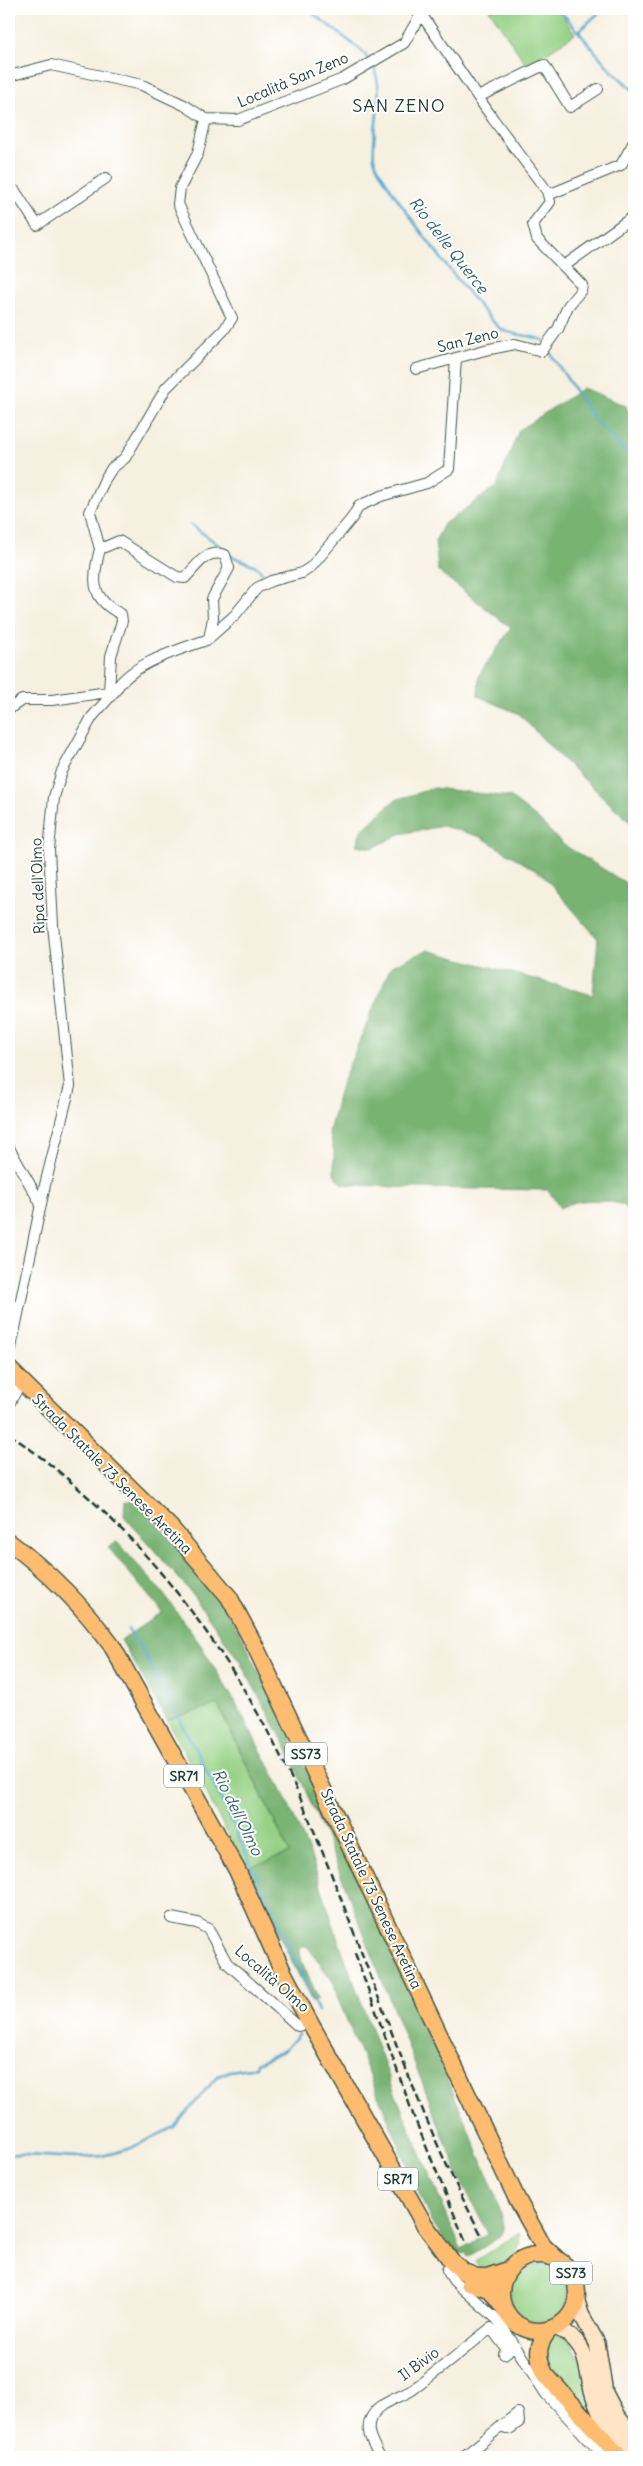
<svg xmlns="http://www.w3.org/2000/svg" width="643" height="2466" viewBox="0 0 643 2466" font-family="Delius,sans-serif">
	<rect width="100%" height="100%" fill="#fff"/>
	<filter id="ink" filterUnits="userSpaceOnUse"><feTurbulence type="fractalNoise" baseFrequency=".02" numOctaves="2"/><feDisplacementMap in="SourceGraphic" scale="10" xChannelSelector="R" yChannelSelector="G"/><feConvolveMatrix kernelMatrix="1 2 1 2 8 2 1 2 1" color-interpolation-filters="sRGB"/></filter>
	<filter id="wash" filterUnits="userSpaceOnUse"><feTurbulence type="fractalNoise" baseFrequency=".0096" numOctaves="4" result="noise"/><feDisplacementMap in="SourceGraphic" scale="20" xChannelSelector="R" yChannelSelector="G"/><feGaussianBlur stdDeviation="1.12" result="paint"/><feColorMatrix in="noise" values="0 0 0 0 0 0 0 0 0 0 0 0 0 0 0 0 0 1.4 0 .05"/><feComposite in="paint" operator="in"/></filter>
	<g filter="url(#wash)">
		<rect width="100%" height="100%" fill="#f6f0e0"/>
		<path fill="#96d185" stroke="#5a875c" d="M489,9H558L575,34L527,66Z
			M217,1704L290,1854L246,1868L167,1720Z
			M519,2233C524,2260 501,2265 480,2271L476,2261Z
			M510 2293a29 29 0 1 1 58 0a29 29 0 1 1-58 0Z
			M552,2335L568,2337L634,2457H628L552,2374L543,2350Z"/>
		<path fill="#78b372" stroke="#4c7853" d="M583,388L626,406L634,428V826L557,754L519,714L478,696L479,675L511,628L438,571L435,541L444,524L497,486L519,430Z
			M434,788L510,797L539,820L564,845L634,888V1223L624,1205C604,1200 580,1197 560,1208L548,1190L412,1188L343,1184L334,1174V1151L329,1132L341,1085L391,966L427,950L593,995L598,939L543,875L481,837L443,826L400,834L373,848L356,845L361,831L395,800Z
			M125,1500L135,1501L166,1534L210,1584L242,1636L404,1974L495,2193L504,2230L501,2236L468,2257L466,2253L455,2254L431,2222L338,1999L334,1983L307,1946L300,1948C299,1964 313,1982 318,1999L312,2002L246,1868L290,1853L218,1704L167,1720L121,1640L162,1612L108,1547L117,1542L162,1592L200,1644L232,1697L281,1788L311,1856L339,1942L393,2088L461,2249L488,2234L459,2176L329,1845L287,1748L240,1662L190,1591L124,1516Z"/>
		<g fill="none" stroke-linecap="round" stroke-linejoin="round">
			<path stroke="#52a8cf" stroke-width="2.5" d="M307,9L361,50L369,60
				M559,9L610,69L634,91
				M579,31L603,9
				M372,65C387,92 371,128 374,158C377,178 482,315 501,329C514,337 532,334 545,341
				M547,348L593,418L634,461
				M190,524L227,551
				M229,555L256,566L263,574
				M9,1470L10,1471
				M128,1629L141,1648L219,1794L318,2011
				M9,2154L76,2158L102,2156L129,2149L174,2127L218,2076L230,2071L256,2067L257,2063L285,2050L299,2034"/>
		</g>
	</g>
	<g filter="url(#ink)">
		<g fill="none" stroke-linecap="round" stroke-linejoin="round">
			<defs>
				<path id="street" d="M9,76L51,65L142,85L184,105L206,119L238,120L343,79L404,43L424,9
					M478,97L544,65L570,107L598,89
					M9,194L15,191L37,225L106,178
					M548,195L621,165L634,142
					M564,266L634,216
					M416,369L485,350L515,344L542,351L558,329L568,306L581,290L582,285L537,239L533,224L550,202L547,191L493,119L421,14
					M100,549C92,579 90,599 121,614L122,621L111,656L109,692
					M209,638L235,615L257,588L271,581L302,573L311,567L352,518L359,506L381,496L427,483L449,469L456,358
					M115,691C130,663 182,649 209,639L213,618L212,599L229,568L225,555C206,548 197,566 185,578L177,577L119,541L100,549L90,512L105,479L112,468L125,458L166,388L224,330L232,318L178,204L180,188L198,153L206,119
					M9,709L22,700H52L115,691L92,717L62,771L54,797L49,850L53,925L70,1086L45,1185L9,1357
					M9,1148L41,1204
					M9,1404L21,1382
					M171,1918L197,1923L208,1929L227,1963L298,2026L310,2023
					M447,2270L454,2281L498,2320L546,2394L605,2457
					M380,2457C374,2445 364,2431 371,2418C379,2402 398,2399 412,2390C439,2371 465,2348 491,2328L508,2351L504,2354
					M463,2457L518,2413L519,2422L511,2428L506,2429L502,2425"/>
				<path id="secondary" d="M576,2298L581,2314L597,2343L605,2393L617,2416L634,2437
					M555,2327C591,2342 584,2366 594,2397C601,2420 615,2438 634,2452"/>
				<path id="primary" d="M9,1369L171,1528L229,1597L256,1648L517,2199L543,2246L557,2259
					M9,1542C48,1571 83,1606 112,1646L237,1870L283,1972L310,2023L424,2224L453,2263L464,2272L477,2277H487L508,2270
					M501 2293a38 38 0 1 1 76 0a38 38 0 1 1-76 0Z
					M469,2283L490,2289L502,2305
					M550,2329C537,2344 536,2355 545,2374L620,2457"/>
			</defs>
			<use href="#street" stroke="#3f584e" stroke-width="12"/>
			<use href="#secondary" stroke="#3f584e" stroke-width="18"/>
			<use href="#primary" stroke="#3f584e" stroke-width="19"/>
			<use href="#street" stroke="#fff" stroke-width="10"/>
			<use href="#secondary" stroke="#ffe4c6" stroke-width="15"/>
			<use href="#primary" stroke="#febc70" stroke-width="16"/>
			<path stroke="#1f3d34" stroke-width="2.5" stroke-dasharray="8 4" stroke-linecap="butt" d="M9,1434C128,1516 219,1632 283,1761C300,1795 314,1831 328,1866C377,1988 418,2117 481,2234
				M355,1953L414,2117L466,2243"/>
		</g>
	</g>
	<g text-anchor="middle" stroke-width="4" stroke-linejoin="round" paint-order="stroke">
		<g fill="#fff" stroke="#627771" stroke-width="1">
			<rect x="285" y="1742.5" width="42" height="23" rx="4"/>
			<rect x="164" y="1764.5" width="40" height="23" rx="4"/>
			<rect x="378" y="2167.5" width="40" height="23" rx="4"/>
			<rect x="550" y="2261.5" width="42" height="23" rx="4"/>
		</g>
		<g font-size="14" font-weight="bold" fill="#1f3d34">
			<text x="306" y="1759">SS73</text>
			<text x="184" y="1781">SR71</text>
			<text x="398" y="2184">SR71</text>
			<text x="571" y="2278">SS73</text>
		</g>
		<g font-size="15" fill="#1f3d34" stroke="#fff">
			<text transform="translate(293 80) rotate(-23)" y="5">Località San Zeno</text>
			<text transform="translate(468 340) rotate(-14)" y="5">San Zeno</text>
			<text transform="translate(38 886) rotate(-92)" y="5">Ripa dell'Olmo</text>
			<text transform="translate(112 1474) rotate(45)" y="5">Strada Statale 73 Senese Aretina</text>
			<text transform="translate(371 1889) rotate(65)" y="5">Strada Statale 73 Senese Aretina</text>
			<text transform="translate(272 1979) rotate(41)" y="5">Località Olmo</text>
			<text transform="translate(419 2364) rotate(-36)" y="5">Il Bivio</text>
		</g>
		<g font-size="16" font-style="italic" fill="#31626a" stroke="#fff">
			<text transform="translate(449 245) rotate(52)" y="6">Rio delle Querce</text>
			<text transform="translate(238 1812) rotate(64)" y="6">Rio dell'Olmo</text>
		</g>
		<g font-size="18" letter-spacing="1" fill="#1f3d34" stroke="#fff">
			<text x="399" y="112">SAN ZENO</text>
		</g>
	</g>
	<rect width="643" height="2466" fill="none" stroke="#fff" stroke-width="30"/>
</svg>
